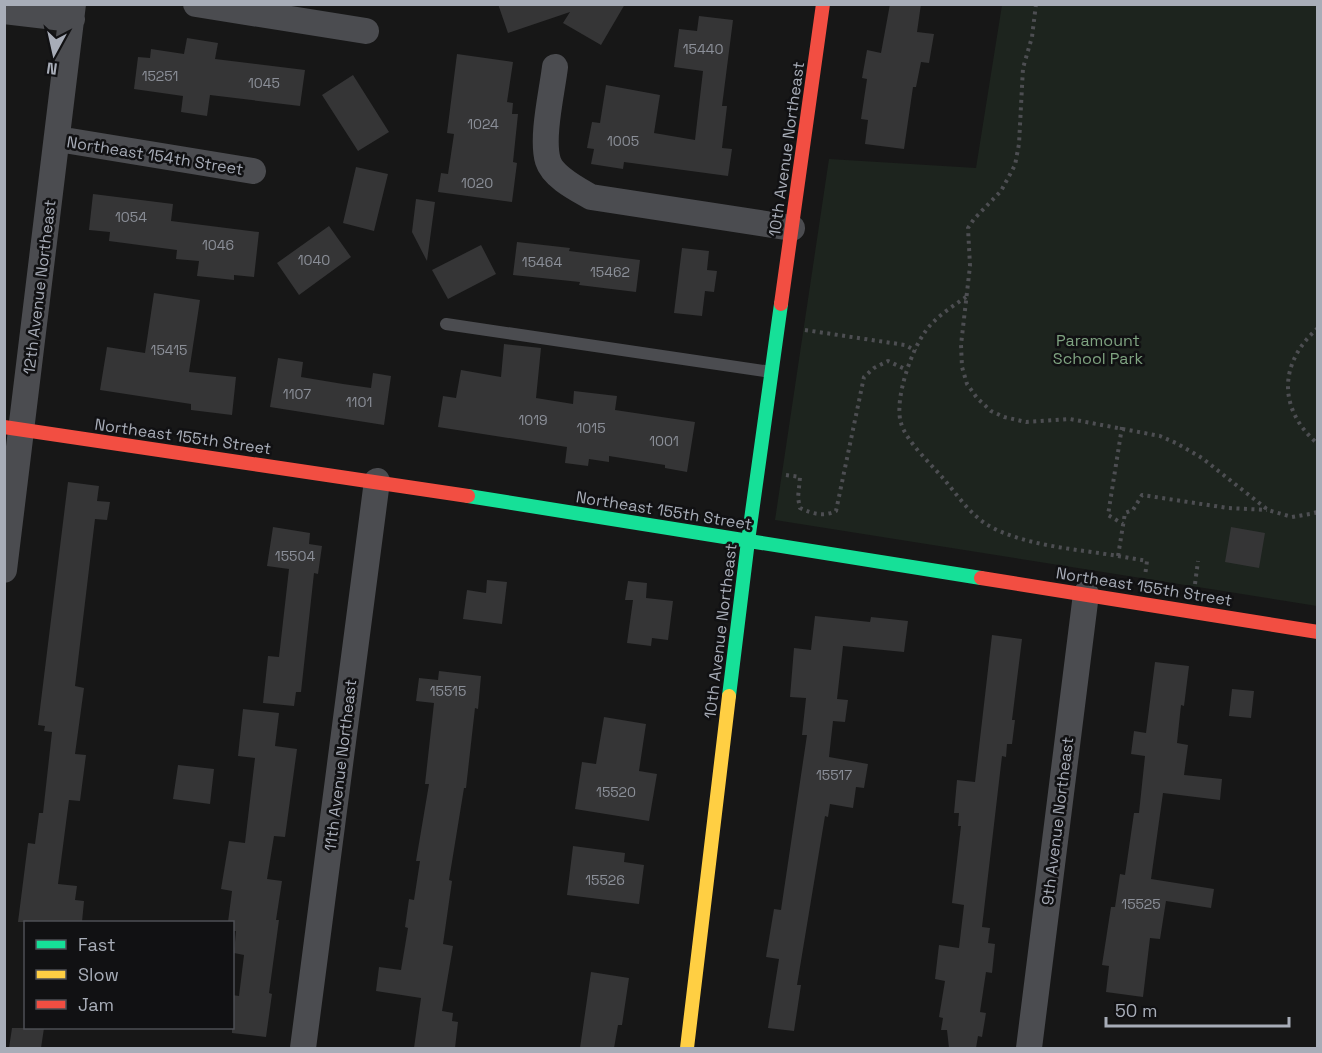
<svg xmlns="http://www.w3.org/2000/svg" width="1322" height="1053" viewBox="0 0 1322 1053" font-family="'Space Grotesk',sans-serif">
	<rect width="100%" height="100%" fill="#171717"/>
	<path fill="#1d241e" d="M1002,5H1317V606L775,520L829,159L976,168Z"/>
	<path fill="#353536" d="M498,4H625L601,45L563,23L570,12L508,33Z
		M890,4H921L917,32L934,34L929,63L921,62L916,87H913L904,149L865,144L868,120L861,119L867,79L862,78L867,50L881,53Z
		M699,16L733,20L722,106H727L722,148L732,149L728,176L624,162L623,169L591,164L594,149L587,148L592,122L600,123L606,85L660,95L654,133L695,140L703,71L674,67L679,29L697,31Z
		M187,38L218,43L215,59L305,70L300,106L210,95L207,116L181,112L183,96L134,89L138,57L150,58L151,49L184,54Z
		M457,54L513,62L507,102L513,103L512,114H518L513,162L517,163L512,202L438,192L441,173L448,174L454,134L447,133Z
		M353,75L389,132L358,151L322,95Z
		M356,167L388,174L374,231L343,223Z
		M93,194L173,204L171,221L259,232L254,277L234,275V280L197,276L199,261L176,259L177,250L109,241L110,232L89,230Z
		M416,199L435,202L427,261L412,232Z
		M329,226L351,257L299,295L277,263Z
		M517,242L570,248L569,251L640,260L636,292L579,285L580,282L513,275Z
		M481,245L496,274L448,299L432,270Z
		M682,248L709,251L707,270L717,271L714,292L705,291L702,316L674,313Z
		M154,293L200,300L189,372L236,377L232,415L191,410V404L100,390L107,347L145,353Z
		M504,344L541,348L536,398L573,404L574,391L617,396L615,410L695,422L687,472L665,468V465L609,456V462L589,459L588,466L565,463L567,447L438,427L443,396L456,398L461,370L501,377Z
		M278,358L303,362L301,377L343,384L371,388L373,373L391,376L384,425L270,407Z
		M68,482L99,486L97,501L110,502L107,520L95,519L75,686L84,688L75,754L86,755L80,801L69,800L58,884L77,886L75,900L84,901L82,922H18L28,843L35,844L39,813H43L52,732L44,731L45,726L38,725Z
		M273,527L310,533L309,544L322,546L318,574L314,573L301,692H296L294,706L263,703L268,656L279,657L289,569L267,566Z
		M1231,527L1265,533L1259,568L1225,562Z
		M487,580L507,582L502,624L463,619L467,590L486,593Z
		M628,581L647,583L646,598L673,601L668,640L652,638L651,646L627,643L633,600H625Z
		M815,616L870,622L871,617L908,621L904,652L843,646L837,699L848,700L845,722L833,721L829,757L868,764L864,788L856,787L853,808L830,804L828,817L825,816L797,985H801L794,1031L768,1028L779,959L766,957L774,909L781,910L807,735H802L806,698L790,697L794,648L811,650Z
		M992,635L1022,639L1012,720H1015L1012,744H1007L1006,757L1002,756L982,927L990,928L988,943L995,944L992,973L986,972L980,1012L986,1013L982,1037L978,1036L976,1048H949L947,1030H941L943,1018L939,1017L945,981L935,979L939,945L959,948L964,905L952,903L961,826H958L959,813H954L957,780L975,782Z
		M1155,662L1189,666L1184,706L1181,705L1177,743L1188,745L1184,775L1222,779L1220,800L1163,793L1151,879L1214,889L1211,908L1166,901L1160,939L1150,938L1143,997L1106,992L1109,966L1102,965L1111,907H1115L1120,874L1125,875L1134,813H1139L1145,756L1131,754L1134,731L1146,733Z
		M439,671L481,676L478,709L475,708L466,788H464L449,880L452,881L443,944L453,946L442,1011L453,1013L452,1021L458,1022L455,1048H414L421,998L376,991L379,967L401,970L408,928L405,927L409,899L414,900L420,861H416L429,784H425L434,703L416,701L419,678L438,680Z
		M1232,689L1254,691L1251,718L1229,716Z
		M243,709L279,713L275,746L297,749L285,837L274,836L267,879L282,881L276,920H279L269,993L272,994L266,1037L232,1033V995L239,996L244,955L234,953L236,931H232V922H228L232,891L221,889L229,841L245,843L255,758L238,756Z
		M604,717L646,724L639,771L657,774L649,821L575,809L582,762L596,764Z
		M178,765L214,769L210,804L173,799Z
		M573,846L625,853L624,862L644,865L639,904L567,895Z
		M591,972L629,978L622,1025H618L614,1048H580Z
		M12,1028H44L41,1048H9Z"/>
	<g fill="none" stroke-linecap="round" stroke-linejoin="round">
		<path stroke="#4d4e52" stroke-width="4" stroke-dasharray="3 4.5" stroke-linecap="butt" d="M1036,4L1032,37L1023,68L1019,144L1015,165L1001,191L974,219L968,228L970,266L961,345L962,367L967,384L977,398L991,411L1004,417L1026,422L1070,419L1160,436L1176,443L1202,458L1268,510L1292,517L1315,513L1318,510
			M966,297C952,307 935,317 925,332C911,351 894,400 901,423C906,441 930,463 942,477C955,492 969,513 986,524C1022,546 1077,549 1118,556L1125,513L1133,510L1142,495L1228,508L1267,510
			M1318,328C1278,363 1278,410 1318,444
			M805,330L905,345L916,351
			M1122,427L1108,515L1123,524
			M786,475L800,477L798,498L800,508C813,514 823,517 836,511L864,377L874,368L888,361L907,370
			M1118,556L1147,561L1145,576
			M1195,584L1198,561"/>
		<path stroke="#4b4c50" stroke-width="12" d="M446,324L771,372"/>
		<path stroke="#4b4c50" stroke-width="26" d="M196,4L366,31
			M4,11L72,19
			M555,67C552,92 541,138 548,161C553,177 577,189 591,197L792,228
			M58,139L253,171
			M4,570L73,4
			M303,1048L377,481
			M1029,1048L1086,594"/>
		<path stroke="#16e098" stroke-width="14" d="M468,496L981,578
			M729,696L748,541L781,304"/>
		<path stroke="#ffcf43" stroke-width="14" d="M687,1048L729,696"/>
		<path stroke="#f24e42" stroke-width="14" d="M781,304L823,4
			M4,427L468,496
			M981,578L1318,632"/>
	</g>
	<g text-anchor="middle" stroke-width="5" stroke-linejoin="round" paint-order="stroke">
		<g font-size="14" fill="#8b8f98">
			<text x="703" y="54">15440</text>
			<text x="160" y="81">15251</text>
			<text x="264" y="88">1045</text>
			<text x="483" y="129">1024</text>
			<text x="623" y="146">1005</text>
			<text x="477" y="188">1020</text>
			<text x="131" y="222">1054</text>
			<text x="218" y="250">1046</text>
			<text x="314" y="265">1040</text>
			<text x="542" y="267">15464</text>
			<text x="610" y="277">15462</text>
			<text x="169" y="355">15415</text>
			<text x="297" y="399">1107</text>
			<text x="359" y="407">1101</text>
			<text x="533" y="425">1019</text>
			<text x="591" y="433">1015</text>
			<text x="664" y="446">1001</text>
			<text x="295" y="561">15504</text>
			<text x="448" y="696">15515</text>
			<text x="834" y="780">15517</text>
			<text x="616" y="797">15520</text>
			<text x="605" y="885">15526</text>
			<text x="1141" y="909">15525</text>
		</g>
		<g font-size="16" fill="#a8adb8" stroke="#111113">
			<text transform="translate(786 149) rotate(-82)" y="6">10th Avenue Northeast</text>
			<text transform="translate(155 155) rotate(9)" y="6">Northeast 154th Street</text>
			<text transform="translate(39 287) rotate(-83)" y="6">12th Avenue Northeast</text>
			<text transform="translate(183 436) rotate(8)" y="6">Northeast 155th Street</text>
			<text transform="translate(664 510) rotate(9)" y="6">Northeast 155th Street</text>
			<text transform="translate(1144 586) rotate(9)" y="6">Northeast 155th Street</text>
			<text transform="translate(720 631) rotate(-83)" y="6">10th Avenue Northeast</text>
			<text transform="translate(340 765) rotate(-83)" y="6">11th Avenue Northeast</text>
			<text transform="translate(1057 821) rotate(-83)" y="6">9th Avenue Northeast</text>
		</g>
		<g font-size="16" fill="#7fa381" stroke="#111113">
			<text x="1098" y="346">Paramount<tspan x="1098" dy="18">School Park</tspan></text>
		</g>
	</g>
	<rect width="1322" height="1053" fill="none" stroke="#a8adb8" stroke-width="12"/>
	<rect x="24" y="921" width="210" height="108" fill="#111113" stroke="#4d4f55" stroke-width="1.5"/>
	<rect x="36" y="940" width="30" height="9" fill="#16e098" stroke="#4d4f55" stroke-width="1.5"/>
	<text x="78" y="951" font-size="18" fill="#a8adb8">Fast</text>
	<rect x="36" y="970" width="30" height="9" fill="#ffcf43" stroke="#4d4f55" stroke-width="1.5"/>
	<text x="78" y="981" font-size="18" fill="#a8adb8">Slow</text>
	<rect x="36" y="1000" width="30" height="9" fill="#f24e42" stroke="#4d4f55" stroke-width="1.5"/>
	<text x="78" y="1011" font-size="18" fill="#a8adb8">Jam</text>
	<g transform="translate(54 54) rotate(188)" stroke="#111113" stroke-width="4.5" paint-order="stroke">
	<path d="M0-4.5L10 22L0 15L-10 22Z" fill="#a8adb8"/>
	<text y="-9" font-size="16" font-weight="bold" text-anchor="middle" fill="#a8adb8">N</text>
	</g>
	<path d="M1106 1017v9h183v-9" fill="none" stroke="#a8adb8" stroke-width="3"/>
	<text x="1115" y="1017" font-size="18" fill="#a8adb8" stroke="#111113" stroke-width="4.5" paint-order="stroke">50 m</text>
</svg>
